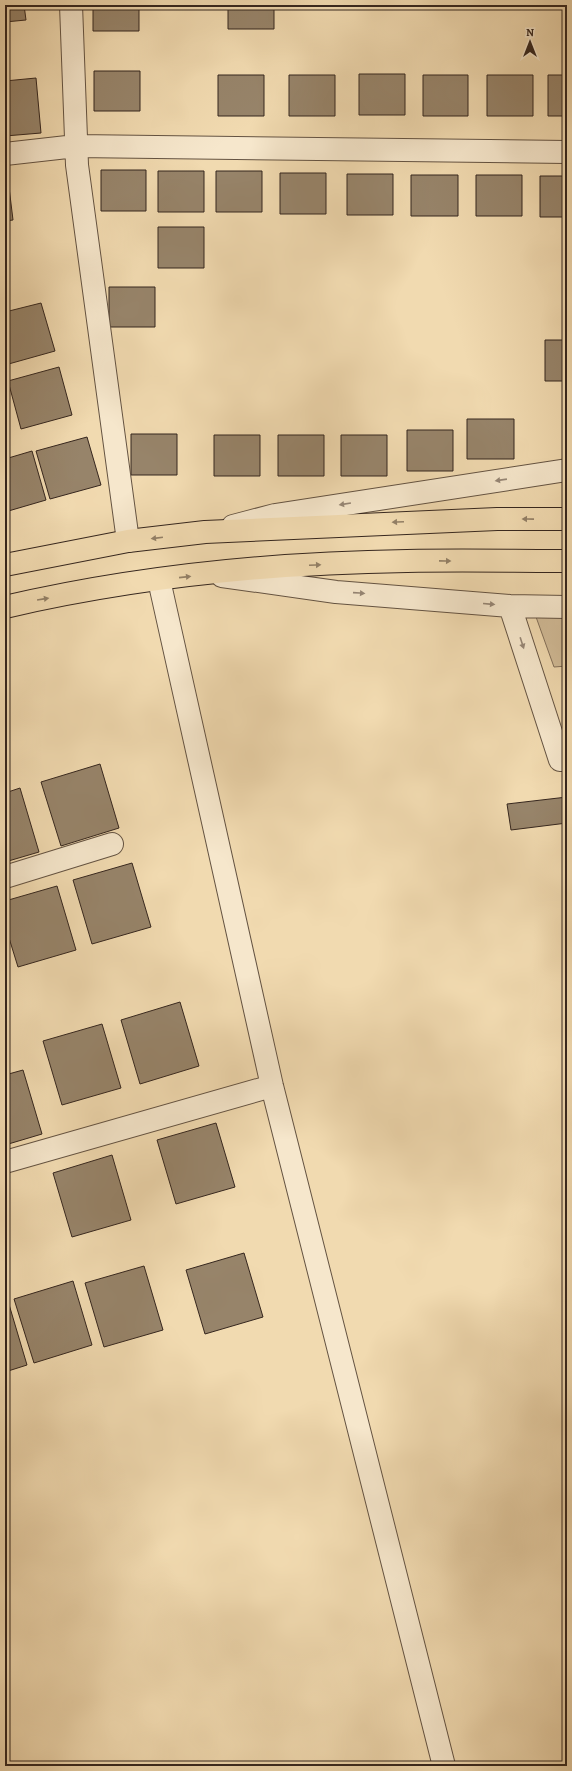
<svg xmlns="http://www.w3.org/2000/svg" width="572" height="1771" viewBox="0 0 572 1771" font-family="Alegreya,serif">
	<rect width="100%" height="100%" fill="#f1dab0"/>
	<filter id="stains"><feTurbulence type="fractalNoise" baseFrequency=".005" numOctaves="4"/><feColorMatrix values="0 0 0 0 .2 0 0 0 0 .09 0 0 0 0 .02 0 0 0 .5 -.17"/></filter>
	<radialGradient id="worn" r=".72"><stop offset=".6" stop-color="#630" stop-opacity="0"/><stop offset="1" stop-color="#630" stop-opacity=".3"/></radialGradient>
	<path fill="#d1bb97" stroke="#83705a" d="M567,602V666L554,667L531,603Z"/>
	<path fill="#97846a" stroke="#35261e" d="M5,5H24L26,20L5,22Z
		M93,5H139V31H93Z
		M228,5H274V29H228Z
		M94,71H140V111H94Z
		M359,74H405V115H359Z
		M218,75H264V116H218Z
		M289,75H335V116H289Z
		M423,75H468V116H423Z
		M487,75H533V116H487Z
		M548,75H567V116H548Z
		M36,78L41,133L5,136V81Z
		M101,170H146V211H101Z
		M158,171H204V212H158Z
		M216,171H262V212H216Z
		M280,173H326V214H280Z
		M347,174H393V215H347Z
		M411,175H458V216H411Z
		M476,175H522V216H476Z
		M540,176H567V217H540Z
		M8,179L13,220L5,221V180Z
		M158,227H204V268H158Z
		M109,287H155V327H109Z
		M41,303L55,351L5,365V312Z
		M545,340H567V381H545Z
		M59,367L72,415L21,429L8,381Z
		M467,419H514V459H467Z
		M407,430H453V471H407Z
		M131,434H177V475H131Z
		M214,435H260V476H214Z
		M278,435H324V476H278Z
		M341,435H387V476H341Z
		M87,437L101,485L50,499L36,451Z
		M32,451L46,500L5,512V459Z
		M100,764L119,828L61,846L41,782Z
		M20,788L39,852L5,862V793Z
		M567,797V823L511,830L507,804Z
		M132,863L151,927L92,944L73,880Z
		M57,886L76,950L18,967L5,925V901Z
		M180,1002L199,1066L140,1084L121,1020Z
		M102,1024L121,1088L62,1105L43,1041Z
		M23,1070L42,1134L5,1145V1075Z
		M216,1123L235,1187L176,1204L157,1140Z
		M112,1155L131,1220L72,1237L53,1173Z
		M244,1253L263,1317L205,1334L186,1270Z
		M144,1266L163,1330L104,1347L85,1283Z
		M73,1281L92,1345L34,1363L14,1299Z
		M8,1301L27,1365L5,1372V1302Z"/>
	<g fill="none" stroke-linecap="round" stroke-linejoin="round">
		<defs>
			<path id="minor" d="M71,5L77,165L128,541
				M5,154L76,146L567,152
				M233,526L275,515L567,470
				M222,576L336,592L510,606L567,607
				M159,580L272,1086L444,1766
				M510,606L560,760L567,759
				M5,877L112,844
				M5,1162L272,1086"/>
			<path id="major" d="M5,565L128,541L205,532L497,519H567
				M5,607C134,577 274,563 407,561C460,560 514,561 567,561"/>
		</defs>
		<use href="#minor" stroke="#645342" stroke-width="24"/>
		<use href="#major" stroke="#35261e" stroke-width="24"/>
		<use href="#minor" stroke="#f6e7cc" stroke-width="22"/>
		<use href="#major" stroke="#f1dab0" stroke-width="22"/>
	</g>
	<defs><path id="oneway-solid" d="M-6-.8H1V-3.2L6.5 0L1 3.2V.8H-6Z"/></defs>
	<g fill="#968675">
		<use href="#oneway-solid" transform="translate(501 480) rotate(172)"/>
		<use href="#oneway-solid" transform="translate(345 504) rotate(171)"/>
		<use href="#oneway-solid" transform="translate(359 593) rotate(4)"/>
		<use href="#oneway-solid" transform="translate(489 604) rotate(5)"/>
		<use href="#oneway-solid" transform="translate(522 643) rotate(72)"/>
	</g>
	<g fill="#938067">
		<use href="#oneway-solid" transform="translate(528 519) rotate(-179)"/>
		<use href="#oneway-solid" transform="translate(398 522) rotate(177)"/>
		<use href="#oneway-solid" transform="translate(157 538) rotate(173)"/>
		<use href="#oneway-solid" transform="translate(445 561) rotate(1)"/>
		<use href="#oneway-solid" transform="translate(315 565) rotate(-2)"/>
		<use href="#oneway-solid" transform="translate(185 577) rotate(-6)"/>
		<use href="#oneway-solid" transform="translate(43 599) rotate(-9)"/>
	</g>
	<rect width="572" height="1771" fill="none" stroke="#f1dab0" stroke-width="20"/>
	<rect x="6" y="6" width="560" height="1759" fill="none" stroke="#35261e" stroke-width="2"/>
	<rect x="10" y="10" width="552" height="1751" fill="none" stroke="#35261e"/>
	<g transform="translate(530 42)" stroke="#f6e7cc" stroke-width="3" paint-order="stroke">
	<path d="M0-3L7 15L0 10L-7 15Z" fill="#35261e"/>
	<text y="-6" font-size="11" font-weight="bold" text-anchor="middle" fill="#35261e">N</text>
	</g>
	<rect width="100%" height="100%" filter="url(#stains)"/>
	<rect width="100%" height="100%" fill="url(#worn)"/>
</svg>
